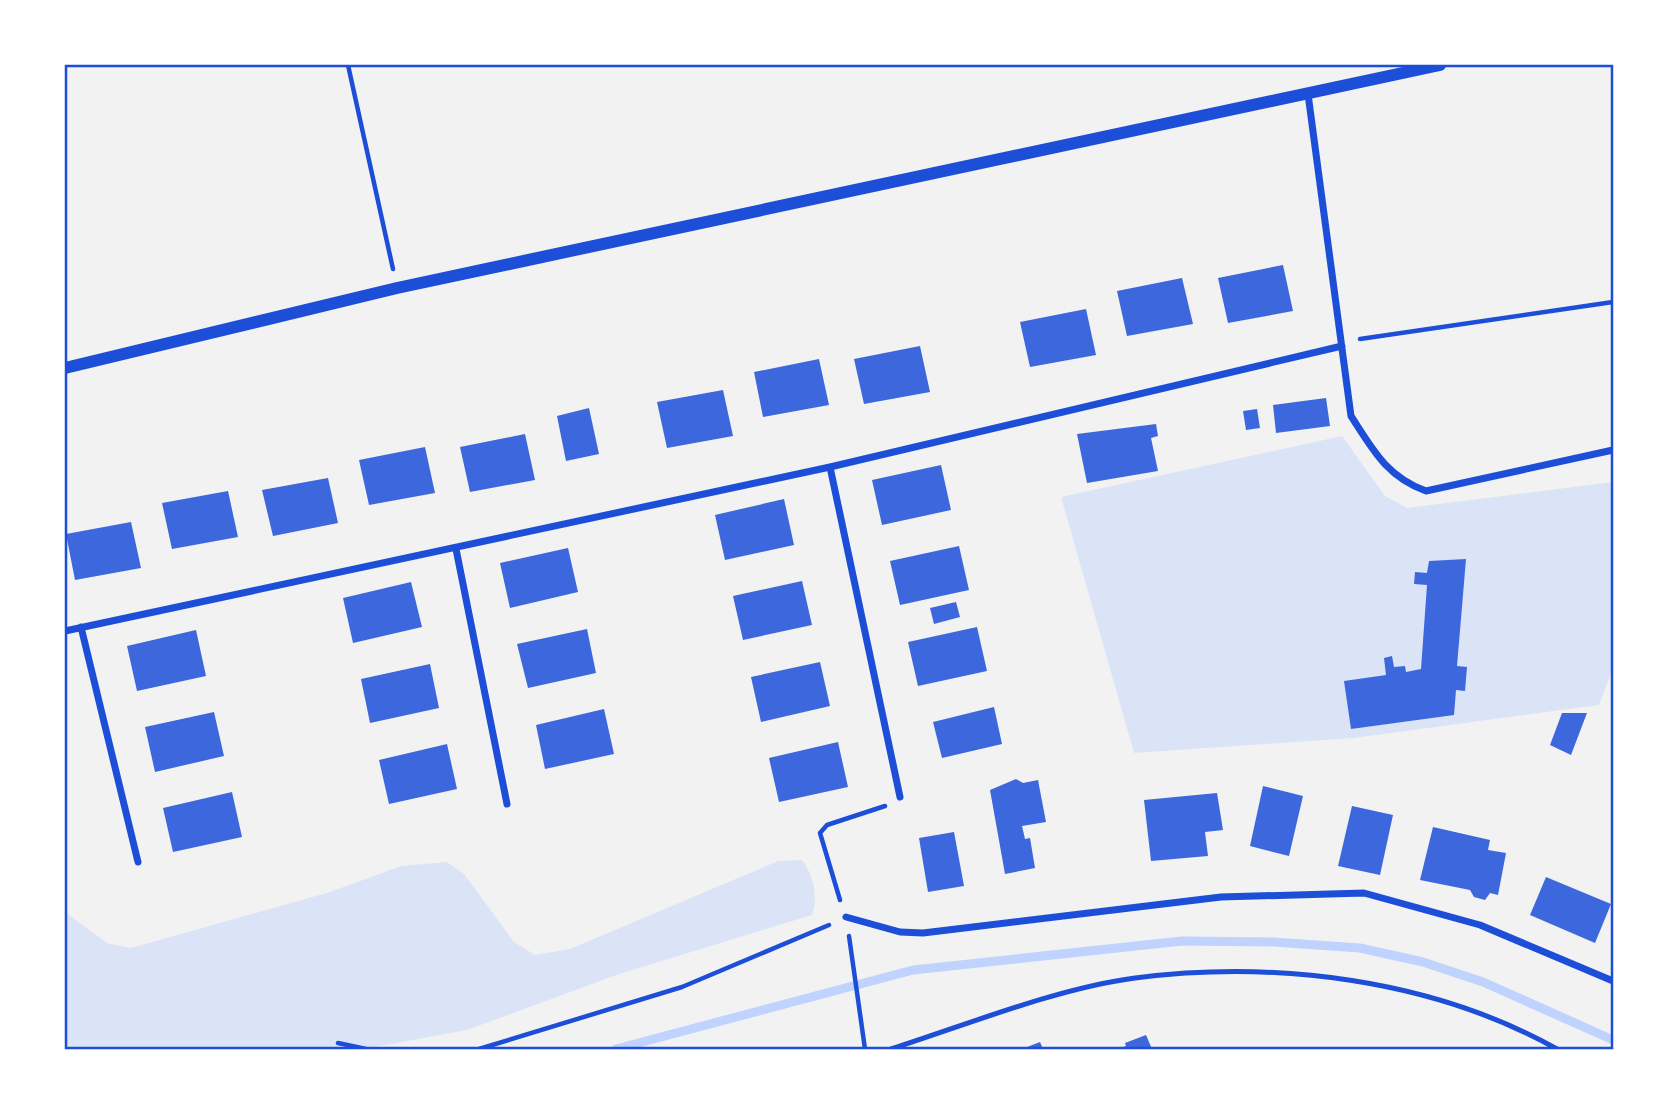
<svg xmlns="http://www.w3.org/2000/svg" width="1678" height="1114" viewBox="0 0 1678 1114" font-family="'DM Sans',sans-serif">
	<rect width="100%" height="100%" fill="#f2f2f2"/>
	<path fill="#dbe4f7" d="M1342,436L1385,496L1407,508L1613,482V668L1599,705L1354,738L1134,753L1061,497Z
		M802,860C814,875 818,898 812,915L619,974L467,1030L363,1049H65V912L107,943L131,948L330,892L401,866L447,862L464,874L514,942L535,955L570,949L778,861Z"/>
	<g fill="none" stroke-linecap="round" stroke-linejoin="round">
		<path stroke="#bfd3fe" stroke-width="9" d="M616,1049L913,970L1182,941L1273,942L1360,948L1423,962L1483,982L1613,1040"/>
	</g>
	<path fill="#3d67dc" d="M1283,265L1293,311L1228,323L1218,278Z
		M1182,278L1193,324L1127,336L1117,291Z
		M1086,309L1096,355L1030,367L1020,322Z
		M920,346L930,392L864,404L854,359Z
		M819,359L829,405L763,417L754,372Z
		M723,390L733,436L667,448L657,402Z
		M1326,398L1330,426L1276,433L1273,405Z
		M589,408L599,454L566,461L557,416Z
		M1257,409L1260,428L1246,430L1243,411Z
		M1156,424L1158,436L1151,438L1158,471L1087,483L1077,434Z
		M525,434L535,480L470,492L460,447Z
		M425,447L435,493L369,505L359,460Z
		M941,465L951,510L882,525L872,480Z
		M328,478L338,523L273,536L262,490Z
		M228,491L238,537L172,549L162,503Z
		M784,499L794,545L725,560L715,515Z
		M131,522L141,568L75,580L66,534Z
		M959,546L969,590L900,605L890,561Z
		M568,548L578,592L510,608L500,563Z
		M1466,559L1457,666L1467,667L1465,691L1456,690L1454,715L1351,729L1344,681L1386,675L1384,658L1392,656L1394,667L1405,666L1406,672L1421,669L1427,585L1414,584L1415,572L1427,573L1429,561Z
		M802,581L812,625L743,640L733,596Z
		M411,582L422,627L353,643L343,598Z
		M956,602L960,617L934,624L930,608Z
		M977,627L987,671L918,686L908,642Z
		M587,629L596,673L528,688L517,644Z
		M196,630L206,676L137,691L127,646Z
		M820,662L830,706L761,722L751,677Z
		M430,664L439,708L370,723L361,679Z
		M994,707L1002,744L942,758L933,722Z
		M604,709L614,754L545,769L536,725Z
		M214,712L224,756L155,772L145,727Z
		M1562,713H1587L1571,755L1550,745Z
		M838,742L848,787L779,802L769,758Z
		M447,744L457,789L389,804L379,760Z
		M1016,779L1023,783L1038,780L1046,822L1022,826L1025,839L1030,838L1035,868L1005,874L990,790Z
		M1263,786L1303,796L1289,856L1250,846Z
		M232,792L242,837L173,852L163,808Z
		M1217,793L1223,830L1205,832L1208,856L1151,861L1144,800Z
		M1352,806L1393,815L1380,875L1338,866Z
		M1433,827L1490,840L1488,850L1506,853L1498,895L1490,893L1485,900L1474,897L1470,890L1420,880Z
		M954,832L964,886L928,892L919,838Z
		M1546,877L1611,904L1595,943L1530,915Z
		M1146,1035L1152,1049H1118L1126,1046L1125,1043Z
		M1040,1042L1043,1049H1022Z"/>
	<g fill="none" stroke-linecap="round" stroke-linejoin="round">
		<path stroke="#1d4ed8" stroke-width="4.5" d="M348,65L393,269
			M1360,339L1613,302
			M840,900L820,833L827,825L885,806
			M849,936L865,1049
			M338,1043L366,1049
			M479,1049L682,987L829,925"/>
		<path stroke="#1d4ed8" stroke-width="5" d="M891,1049C966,1025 1058,988 1135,978C1276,960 1432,979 1557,1049"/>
		<path stroke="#1d4ed8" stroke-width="7" d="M1308,94L1351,416C1373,450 1387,477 1426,491L1613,450
			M830,467L900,797
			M456,549L507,804
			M81,627L138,862
			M65,631L830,467L1342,346
			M846,917L900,932L923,933L1221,897L1364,893L1480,925L1613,981"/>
		<path stroke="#1d4ed8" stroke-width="12" d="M65,368L397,288L1440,65"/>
	</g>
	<rect width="1678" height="1114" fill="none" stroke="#ffffff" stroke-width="133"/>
	<rect x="66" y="66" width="1546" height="982" fill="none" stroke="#1d4ed8" stroke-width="2.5"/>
</svg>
